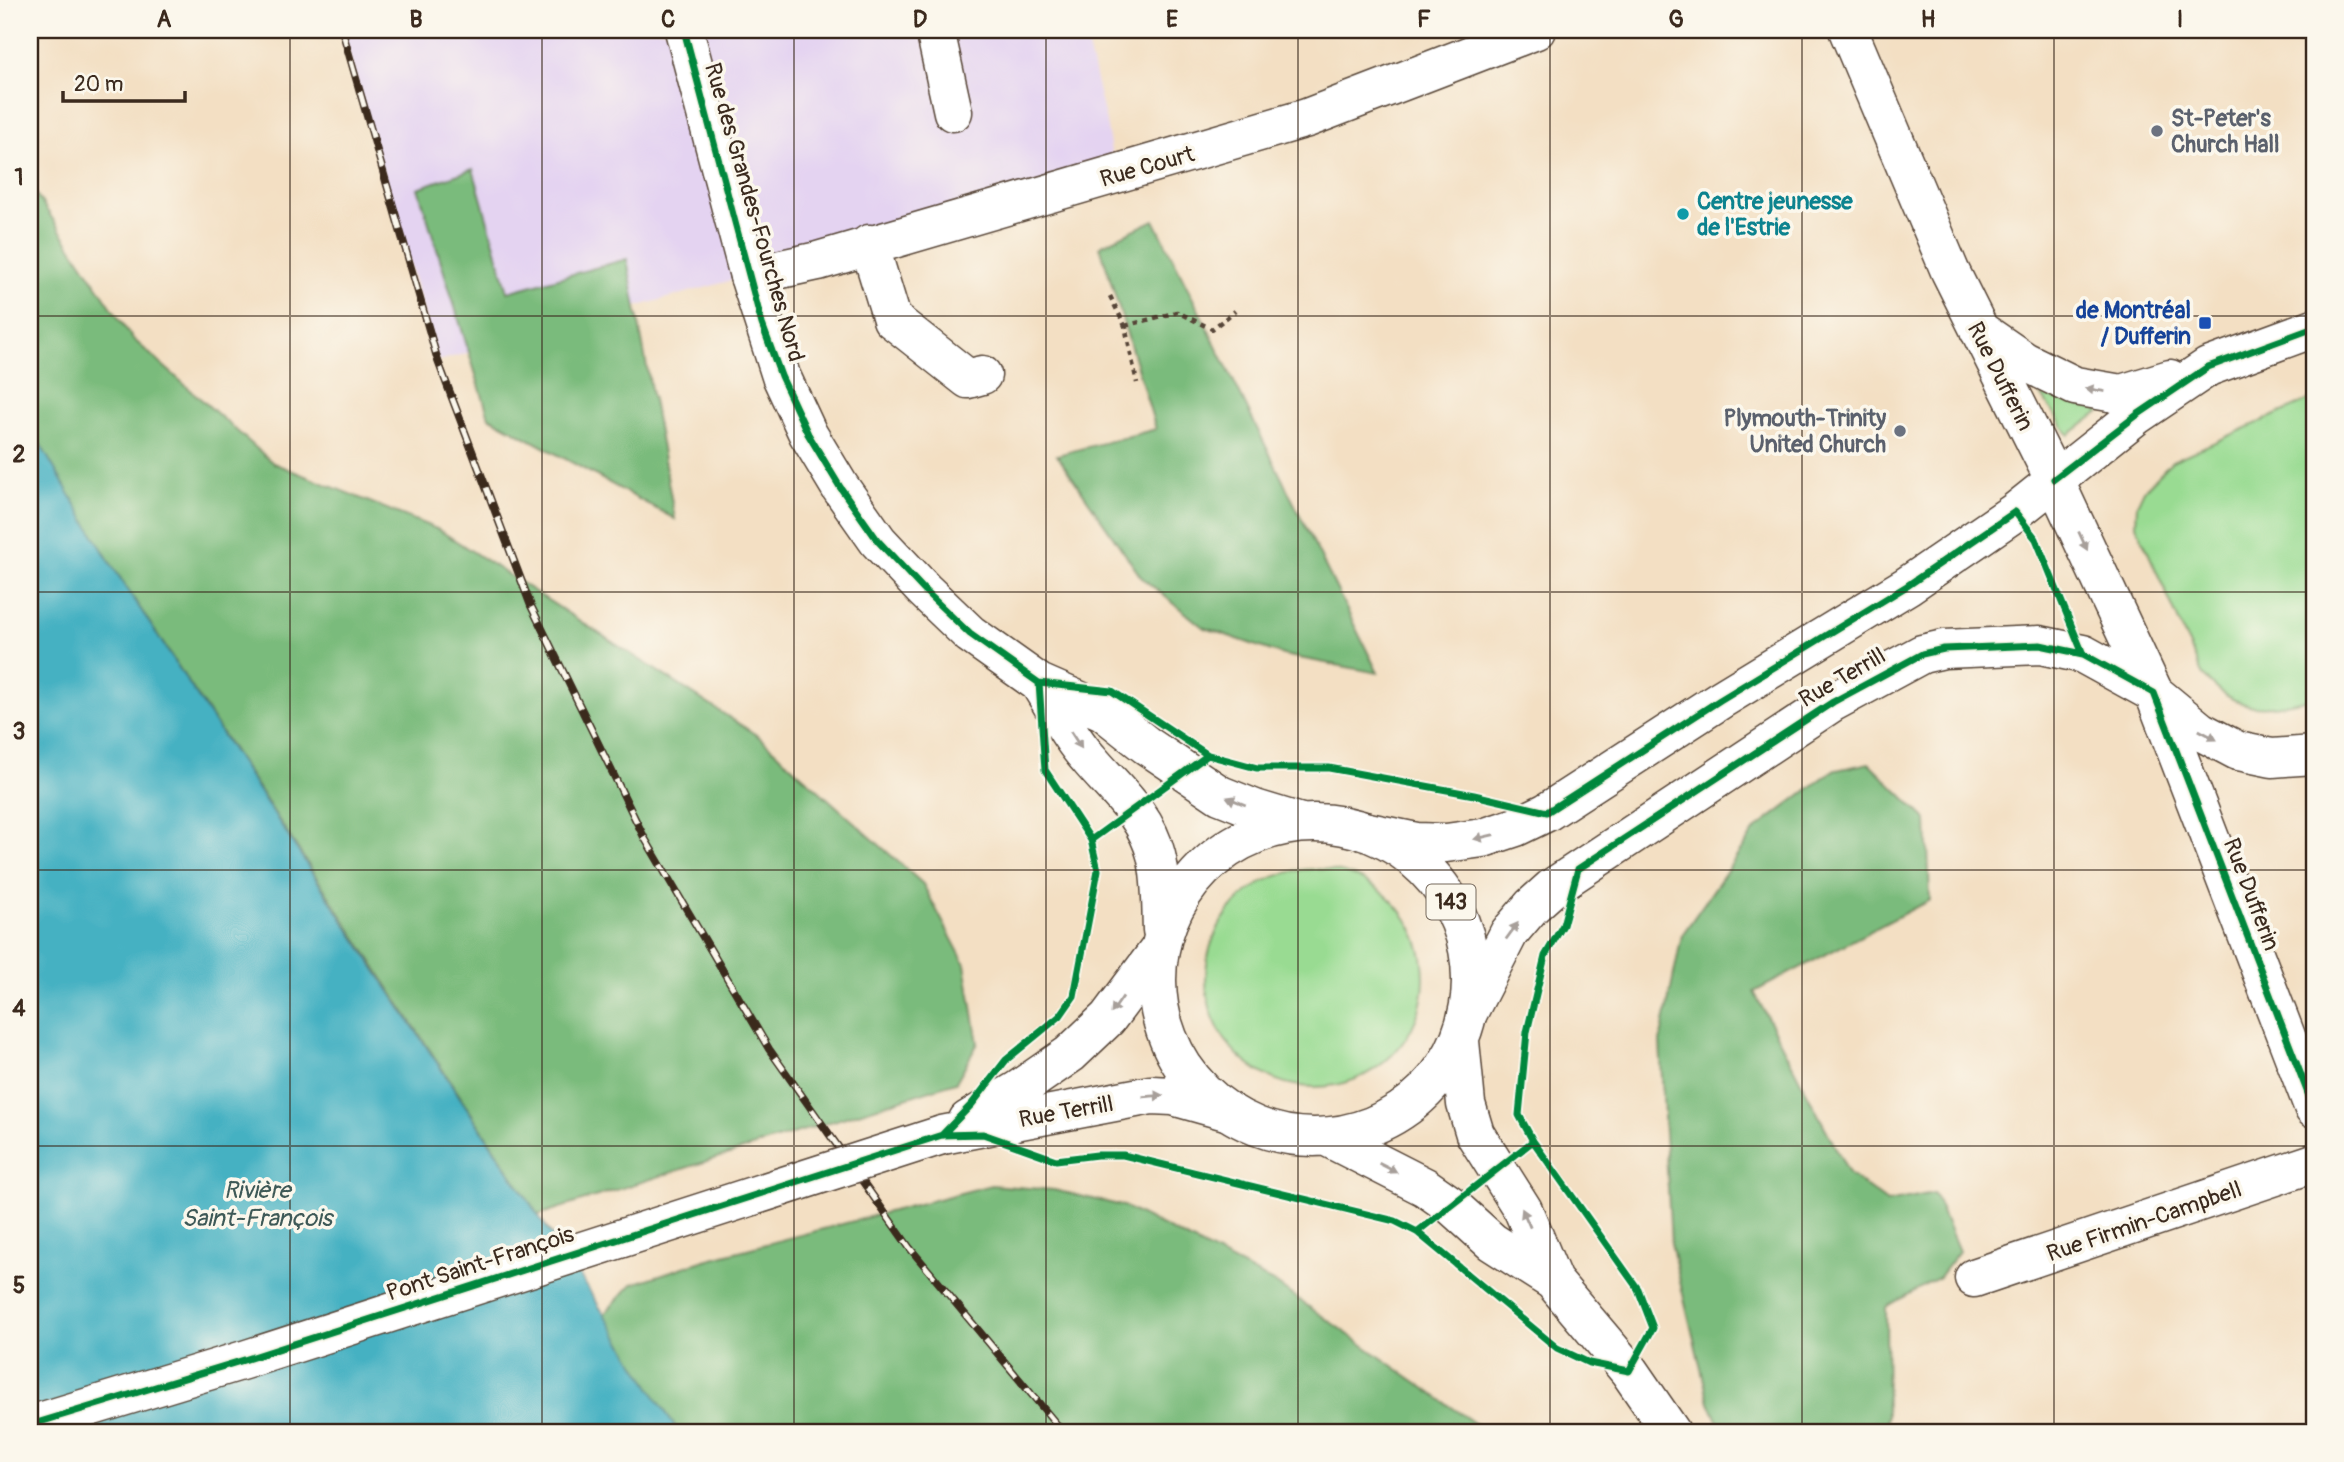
<svg xmlns="http://www.w3.org/2000/svg" width="2344" height="1462" viewBox="0 0 2344 1462" font-family="Pangolin,sans-serif">
	<rect width="100%" height="100%" fill="#fbf7ec"/>
	<filter id="ink" filterUnits="userSpaceOnUse"><feTurbulence type="fractalNoise" baseFrequency=".0143" numOctaves="2"/><feDisplacementMap in="SourceGraphic" scale="14" xChannelSelector="R" yChannelSelector="G"/><feConvolveMatrix kernelMatrix="1 2 1 2 8 2 1 2 1" color-interpolation-filters="sRGB"/></filter>
	<filter id="wash" filterUnits="userSpaceOnUse"><feTurbulence type="fractalNoise" baseFrequency=".00686" numOctaves="4" result="noise"/><feDisplacementMap in="SourceGraphic" scale="28" xChannelSelector="R" yChannelSelector="G"/><feGaussianBlur stdDeviation="1.57" result="paint"/><feColorMatrix in="noise" values="0 0 0 0 0 0 0 0 0 0 0 0 0 0 0 0 0 1.4 0 .05"/><feComposite in="paint" operator="in"/></filter>
	<g filter="url(#wash)">
		<rect width="100%" height="100%" fill="#f3dfc3"/>
		<path fill="#e4d3f1" d="M342,30H1084L1106,122L1115,175L438,361Z"/>
		<path fill="#99db92" stroke="#6a8258" stroke-width="2" d="M2041,395L2101,411L2069,435Z
			M2314,398V698C2264,709 2240,716 2202,674L2136,525L2137,505L2144,490L2172,461Z
			M1206 978a109 109 0 1 1 218 0a109 109 0 1 1-218 0Z"/>
		<path fill="#7abb7c" stroke="#5a724d" stroke-width="2" d="M473,169L508,292L627,259L675,519L489,417L418,188Z
			M30,185L132,338L273,463L439,530L758,736L923,884L965,964L978,1043L956,1082L538,1215L111,564L30,431Z
			M1154,220L1378,673L1283,655L1203,627L1141,577L1057,455L1156,429L1100,246Z
			M1869,763L1927,820L1930,900L1754,992L1850,1175L1887,1202L1934,1193L1959,1251L1938,1278L1886,1307L1887,1432H1722L1709,1402L1671,1244L1660,1042L1682,935L1756,829L1832,771Z
			M991,1185L1054,1190L1123,1206L1275,1283L1487,1432H678L603,1315L632,1284L705,1260Z"/>
		<path fill="#44b1c2" stroke="#406e70" stroke-width="2" d="M30,427L111,564L369,960L538,1215L577,1271L678,1432H30Z"/>
	</g>
	<g filter="url(#ink)">
		<g fill="none" stroke-linecap="round" stroke-linejoin="round">
			<defs>
				<path id="minor" d="M935,30L953,112
					M1848,30L1950,271L2054,479L2154,693L2314,1109
					M869,244L892,319L968,379L982,375
					M749,276L818,261L1307,118L1536,30
					M1979,330L2024,361L2075,386L2121,394L2170,379
					M1364,831L1417,842L1446,843L1483,838L1516,827L1547,812L1720,700L1907,586L2015,512L2137,415L2208,367L2314,328
					M1468,1013L1509,933L1532,906L1552,888L1833,702L1922,654L1944,649L2040,645L2083,654L2154,693L2200,731L2238,751L2272,758L2314,755
					M968,1120L1018,1090L1070,1054L1108,1018L1158,951
					M942,1135L1151,1095L1173,1096L1226,1111
					M1974,1278L2314,1163"/>
				<path id="major" d="M684,30L749,276L781,376L808,434L840,487L878,541L924,590L970,634L1039,683L1103,711L1146,745L1220,795L1255,809L1301,823
					M1039,683C1055,708 1069,737 1089,759C1114,789 1146,814 1156,855C1162,879 1161,905 1162,930
					M1157 980a157 157 0 1 1 314 0a157 157 0 1 1-314 0Z
					M1460,1041L1466,1104L1475,1134L1523,1210L1553,1281L1629,1371L1671,1432
					M1327,1137L1425,1187L1452,1206L1492,1242L1553,1281"/>
			</defs>
			<use href="#minor" stroke="#574537" stroke-width="41"/>
			<use href="#major" stroke="#574537" stroke-width="41"/>
			<path stroke="#574537" stroke-width="4.5" stroke-dasharray="5 5" stroke-linecap="butt" d="M1110,296L1125,326L1137,383
				M1125,326L1177,312L1212,329L1235,311
				M2051,575L2065,609"/>
			<use href="#minor" stroke="#fff" stroke-width="38"/>
			<use href="#major" stroke="#fff" stroke-width="38"/>
			<defs>
				<path id="rail" d="M342,30L438,361L531,606L644,837L769,1049L909,1247L1063,1432"/>
			</defs>
			<use href="#rail" stroke="#3b2a1e" stroke-width="8"/>
			<use href="#rail" stroke="#fbf7ec" stroke-width="5" stroke-dasharray="16" stroke-linecap="butt"/>
			<defs>
				<path id="minor-bridge" d="M30,1425L244,1360L942,1135"/>
			</defs>
			<use href="#minor-bridge" stroke="#574537" stroke-width="41" stroke-linecap="butt"/>
			<use href="#minor-bridge" stroke="#fff" stroke-width="38"/>
			<defs>
				<path id="cycleway" d="M684,30L762,324L781,376L808,434L840,487L878,541L924,590L970,634L1039,683L1112,691L1208,755L1257,768H1329L1474,795L1547,812L1720,700L1907,586L2015,512L2036,539L2083,654
					M2054,479L2137,415L2208,367L2314,328
					M1091,840L1208,755
					M942,1135L972,1104L1006,1060L1060,1016L1074,996L1098,870L1091,840L1045,770L1039,683
					M1417,1232L1533,1141
					M30,1425L244,1360L942,1135L983,1134L1056,1160L1097,1155H1123L1395,1221L1417,1232L1557,1348L1589,1363L1629,1371L1653,1328L1638,1289L1533,1141L1519,1115L1527,1032L1545,956L1563,925L1578,869L1833,702L1922,654L1944,649L2040,645L2083,654L2154,693L2314,1109"/>
			</defs>
			<use href="#cycleway" stroke="#fbf7ec" stroke-width="11"/>
			<use href="#cycleway" stroke="#00873e" stroke-width="7"/>
		</g>
		<defs><path id="oneway-solid" d="M-6-.8H1V-3.2L6.5 0L1 3.2V.8H-6Z" transform="scale(1.75)"/></defs>
		<g fill="#a79f9a">
			<use href="#oneway-solid" transform="translate(2095 390) rotate(-171)"/>
			<use href="#oneway-solid" transform="translate(2083 541) rotate(65)"/>
			<use href="#oneway-solid" transform="translate(2208 735) rotate(29)"/>
			<use href="#oneway-solid" transform="translate(1076 740) rotate(57)"/>
			<use href="#oneway-solid" transform="translate(1236 801) rotate(-158)"/>
			<use href="#oneway-solid" transform="translate(1484 837) rotate(167)"/>
			<use href="#oneway-solid" transform="translate(1512 931) rotate(-54)"/>
			<use href="#oneway-solid" transform="translate(1117 1005) rotate(125)"/>
			<use href="#oneway-solid" transform="translate(1153 1096) rotate(-4)"/>
			<use href="#oneway-solid" transform="translate(1388 1168) rotate(27)"/>
			<use href="#oneway-solid" transform="translate(1526 1218) rotate(-114)"/>
		</g>
	</g>
	<path fill="none" stroke="#3b2a1e" stroke-width="2" stroke-opacity="0.55" d="M290,30V1432M542,30V1432M794,30V1432M1046,30V1432M1298,30V1432M1550,30V1432M1802,30V1432M2054,30V1432M30,316H2314M30,592H2314M30,870H2314M30,1146H2314"/>
	<g fill="#6b7280" stroke="#fbf7ec" stroke-width="2.5">
		<circle cx="2157" cy="131" r="7"/>
		<circle cx="1900" cy="431" r="7"/>
	</g>
	<circle fill="#0f9aa8" stroke="#fbf7ec" stroke-width="2.5" cx="1683" cy="214" r="7"/>
	<rect fill="#1a4fb4" stroke="#fbf7ec" stroke-width="2.5" x="2198" y="316" width="14" height="14" rx="3.5"/>
	<g text-anchor="middle" stroke-width="7" stroke-linejoin="round" paint-order="stroke">
		<rect fill="#fbf7ec" stroke="#75685c" stroke-width="2" x="1426.5" y="884.5" width="49" height="35" rx="5"/>
		<g font-size="21" font-weight="bold" fill="#3b2a1e">
			<text x="1451" y="909">143</text>
		</g>
		<g font-size="23" font-weight="bold" fill="#5b616d" stroke="#fbf7ec" text-anchor="start">
			<text x="2171" y="126">St-Peter's<tspan x="2171" dy="26">Church Hall</tspan></text>
			<text x="1886" y="426" text-anchor="end">Plymouth-Trinity<tspan x="1886" dy="26">United Church</tspan></text>
		</g>
		<g font-size="23" fill="#3b2a1e" stroke="#fbf7ec">
			<text transform="translate(1147 166) rotate(-16)" y="8">Rue Court</text>
			<text transform="translate(755 212) rotate(74)" y="8">Rue des Grandes-Fourches Nord</text>
			<text transform="translate(2001 376) rotate(63)" y="8">Rue Dufferin</text>
			<text transform="translate(1842 677) rotate(-30)" y="8">Rue Terrill</text>
			<text transform="translate(2252 894) rotate(69)" y="8">Rue Dufferin</text>
			<text transform="translate(1066 1111) rotate(-10)" y="8">Rue Terrill</text>
			<text transform="translate(2144 1221) rotate(-19)" y="8">Rue Firmin-Campbell</text>
			<text transform="translate(480 1263) rotate(-18)" y="8">Pont Saint-François</text>
		</g>
		<g font-size="23" font-weight="bold" fill="#0d838f" stroke="#fbf7ec" text-anchor="start">
			<text x="1697" y="209">Centre jeunesse<tspan x="1697" dy="26">de l'Estrie</tspan></text>
		</g>
		<g font-size="23" font-weight="bold" fill="#164399" stroke="#fbf7ec" text-anchor="end">
			<text x="2191" y="318">de Montréal<tspan x="2191" dy="26">/ Dufferin</tspan></text>
		</g>
		<g font-size="24" font-style="italic" fill="#3e5957" stroke="#fbf7ec">
			<text x="257" y="1198">Rivière<tspan x="257" dy="28">Saint-François</tspan></text>
		</g>
	</g>
	<rect width="2344" height="1462" fill="none" stroke="#fbf7ec" stroke-width="77"/>
	<path d="M63 91v10h122v-10" fill="none" stroke="#3b2a1e" stroke-width="3.5"/>
	<text x="74" y="91" font-size="21" fill="#3b2a1e" stroke="#fbf7ec" stroke-width="5" paint-order="stroke">20 m</text>
	<rect x="38" y="38" width="2268" height="1386" fill="none" stroke="#3b2a1e" stroke-width="2.5"/>
	<g font-size="23" text-anchor="middle" font-weight="bold" fill="#3b2a1e">
		<text x="164" y="27">A</text>
		<text x="416" y="27">B</text>
		<text x="668" y="27">C</text>
		<text x="920" y="27">D</text>
		<text x="1172" y="27">E</text>
		<text x="1424" y="27">F</text>
		<text x="1676" y="27">G</text>
		<text x="1928" y="27">H</text>
		<text x="2180" y="27">I</text>
		<text x="19" y="185">1</text>
		<text x="19" y="462">2</text>
		<text x="19" y="739">3</text>
		<text x="19" y="1016">4</text>
		<text x="19" y="1293">5</text>
	</g>
</svg>
